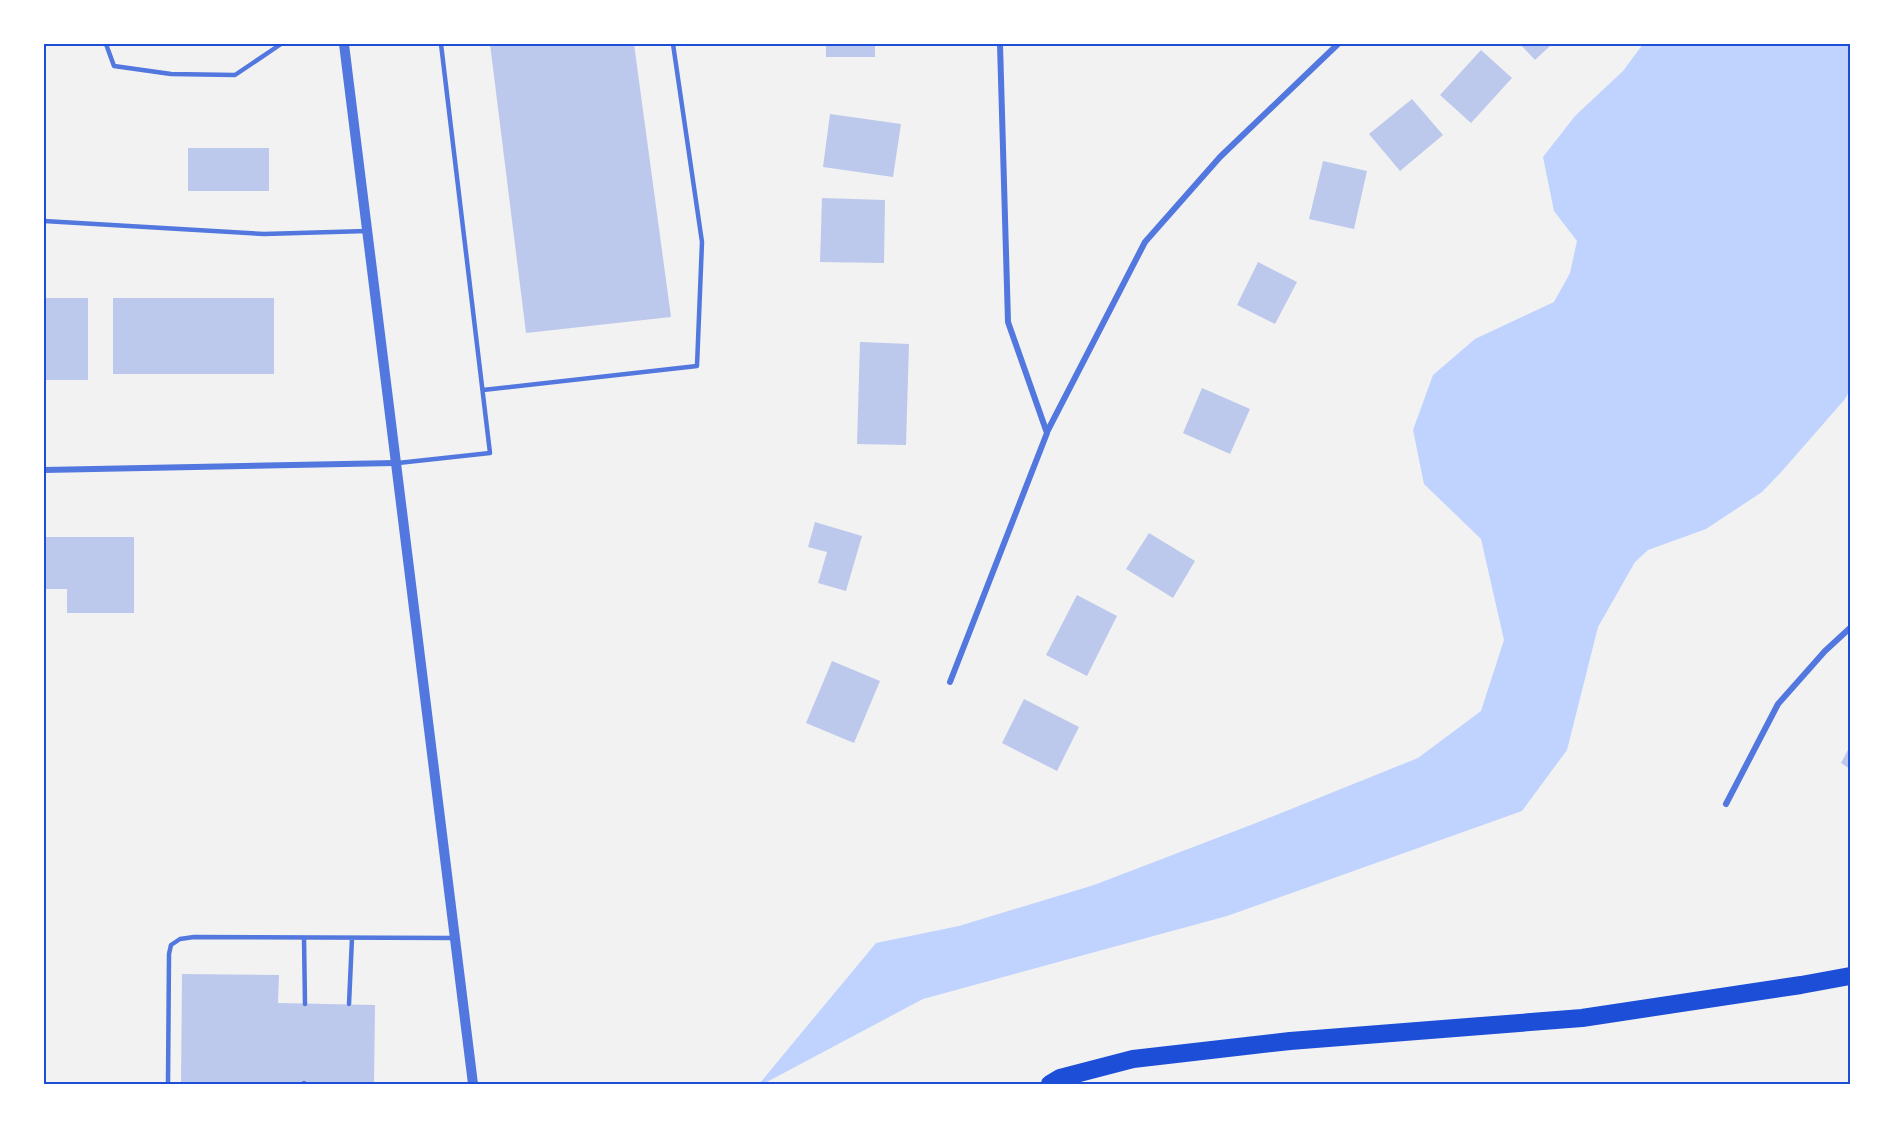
<svg xmlns="http://www.w3.org/2000/svg" width="1894" height="1128" viewBox="0 0 1894 1128" font-family="'DM Sans',sans-serif">
	<rect width="100%" height="100%" fill="#f2f2f2"/>
	<path fill="#bfd3fe" d="M1643,44H1850V390L1845,399L1783,470L1762,492L1706,529L1648,550L1635,562L1598,627L1567,750L1522,811L1227,916L923,999L763,1084H759L876,943L959,926L1094,885L1256,823L1418,758L1481,711L1504,640L1481,539L1424,484L1413,430L1433,375L1475,339L1554,302L1570,273L1577,241L1554,211L1543,157L1575,116L1623,71Z"/>
	<path fill="#bdc9ec" d="M490,44H634L671,317L526,333Z
		M826,44H875V57H826Z
		M1520,44H1552L1535,60Z
		M1481,50L1512,78L1471,123L1440,95Z
		M1412,99L1443,135L1400,171L1369,134Z
		M830,114L901,124L893,177L823,167Z
		M188,148H269V191H188Z
		M1323,161L1367,171L1354,229L1309,219Z
		M822,198L885,200L884,263L820,262Z
		M1258,262L1297,282L1275,324L1237,305Z
		M44,298H88V380H44Z
		M113,298H274V374H113Z
		M860,342L909,344L906,445L857,444Z
		M1202,388L1250,409L1230,454L1183,433Z
		M815,522L862,536L846,591L818,583L827,552L808,547Z
		M1149,533L1195,561L1173,598L1126,569Z
		M44,537H134V613H67V589H44Z
		M1077,595L1117,616L1087,676L1046,655Z
		M832,661L880,681L854,743L806,723Z
		M1024,699L1079,727L1057,771L1002,743Z
		M1850,746V769L1841,763Z
		M182,974L279,975L278,1003L375,1005L374,1084L271,1082V1084H181Z"/>
	<g fill="none" stroke-linecap="round" stroke-linejoin="round">
		<path stroke="#5277de" stroke-width="4.5" d="M106,44L114,66L171,74L235,75L281,44
			M44,221L264,234L367,231
			M483,390L697,366L702,242L673,44
			M398,463L490,453L441,44
			M304,938L305,1004
			M349,1004L352,938
			M168,1084L169,954L171,945L180,939L194,937L454,938
			M304,1084V1083"/>
		<path stroke="#5277de" stroke-width="6" d="M1047,432L1145,242L1220,157L1338,44
			M44,470L395,463
			M950,682L1047,433L1008,322L1000,44
			M1726,804L1778,704L1825,651L1850,628"/>
		<path stroke="#5277de" stroke-width="10" d="M344,44L473,1084"/>
		<path stroke="#1d4ed8" stroke-width="18" d="M1050,1084L1060,1078L1133,1059L1290,1041L1582,1018L1801,985L1850,976"/>
	</g>
	<rect width="1894" height="1128" fill="none" stroke="#ffffff" stroke-width="90"/>
	<rect x="45" y="45" width="1804" height="1038" fill="none" stroke="#1d4ed8" stroke-width="2"/>
</svg>
